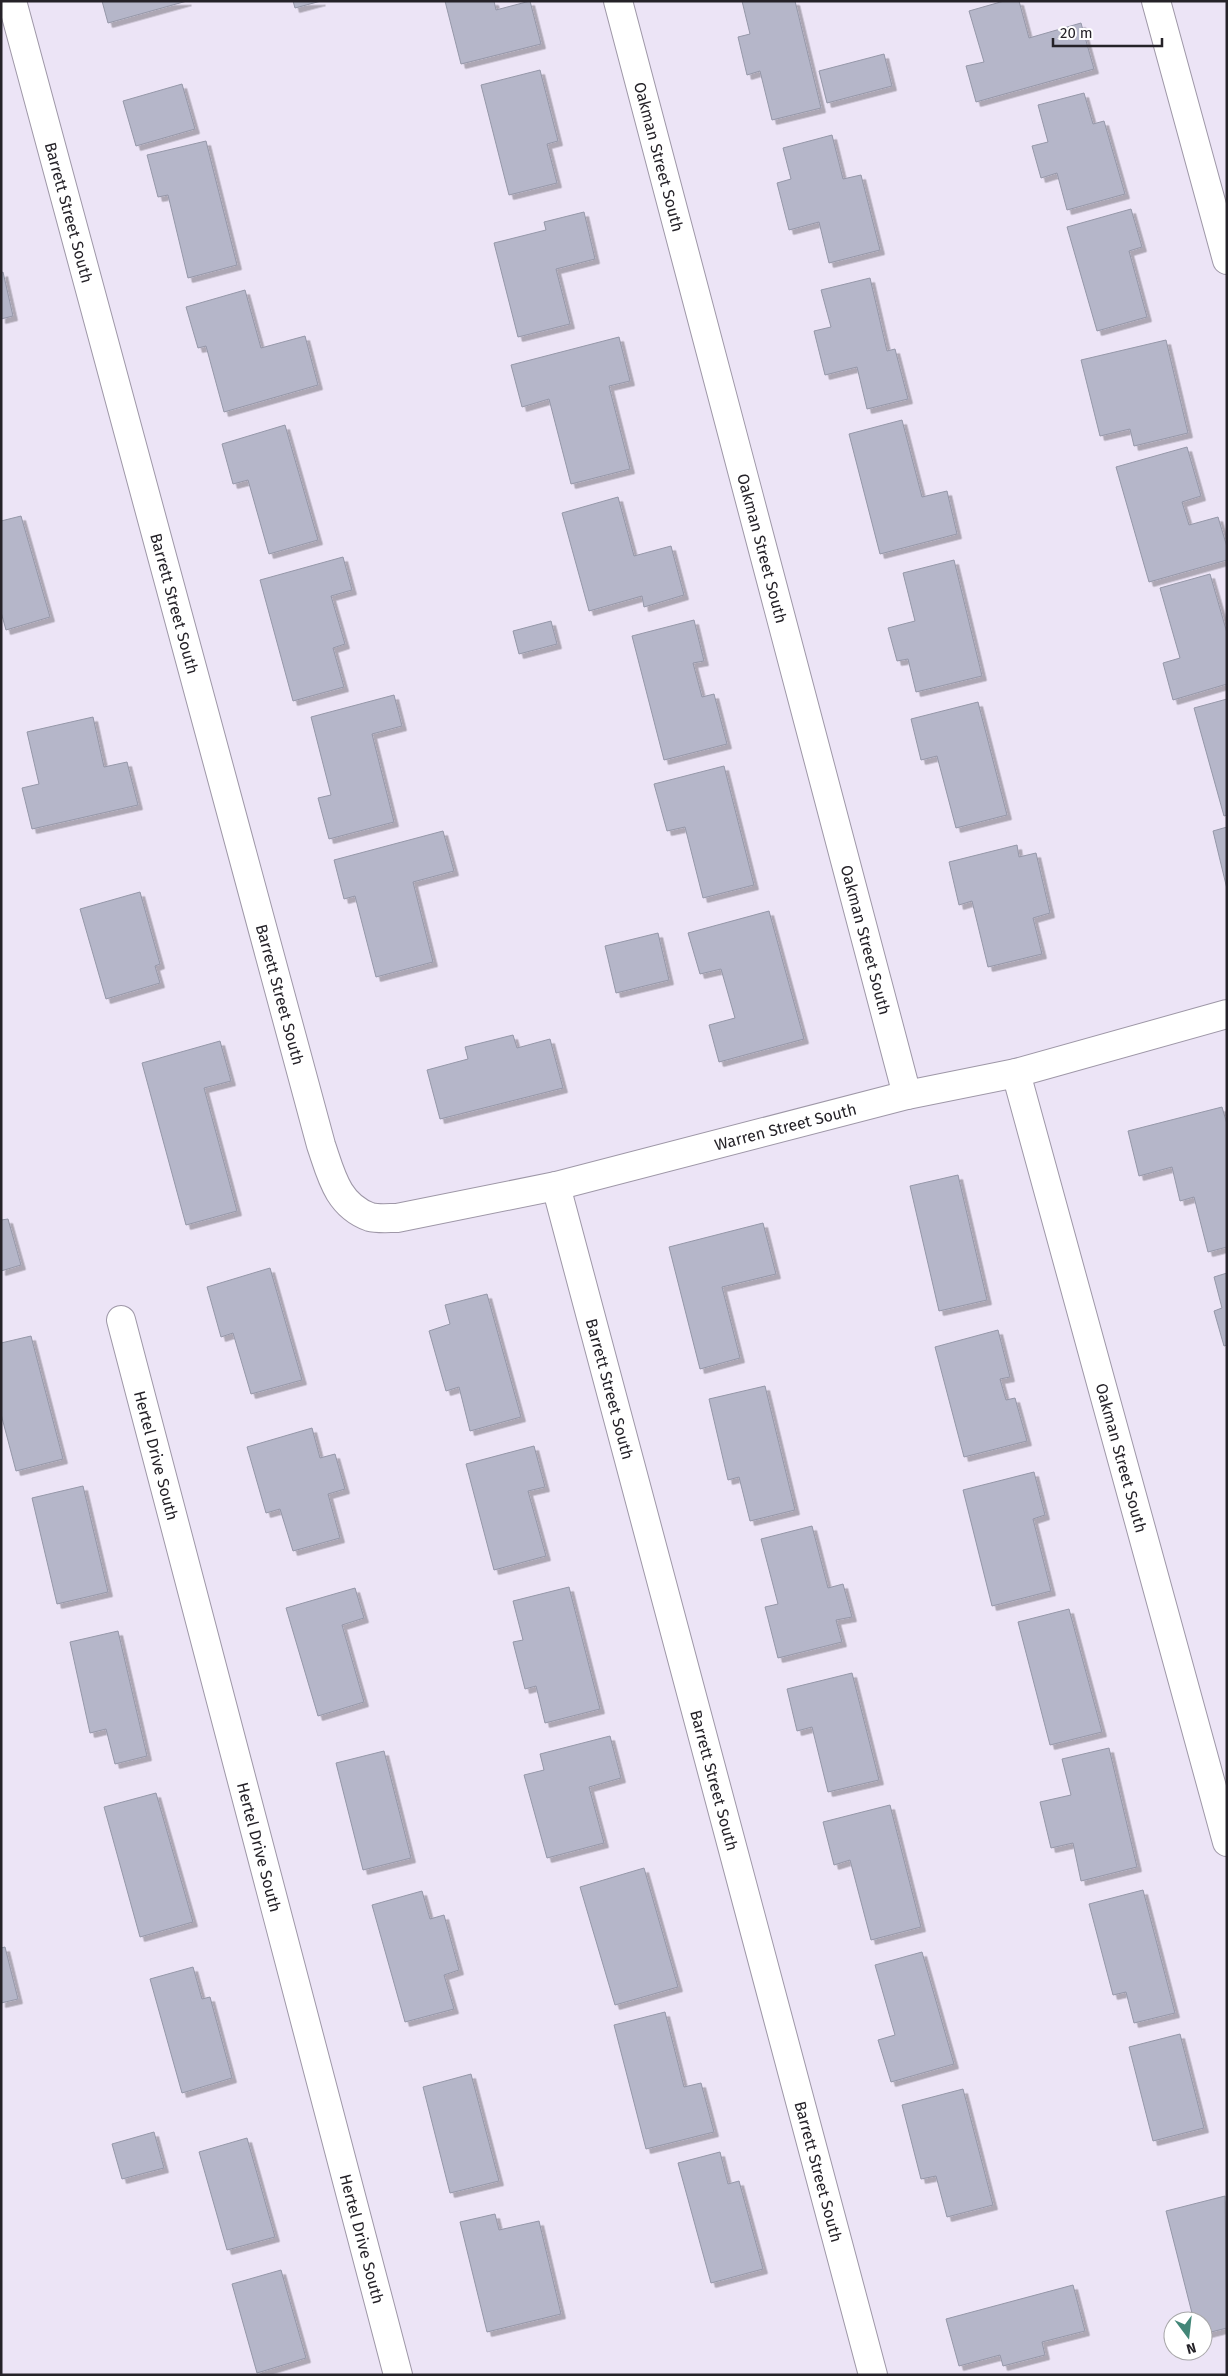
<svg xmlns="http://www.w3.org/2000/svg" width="1228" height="2376" viewBox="0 0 1228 2376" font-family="'Fira Sans',sans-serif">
	<defs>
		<filter id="shadow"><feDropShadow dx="4.5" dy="4.5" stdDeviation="0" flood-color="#0004"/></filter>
	</defs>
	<rect width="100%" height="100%" fill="#ece4f6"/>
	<path fill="#b5b6c9" stroke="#9597a8" filter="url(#shadow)" d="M102,1H187L108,23Z
		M293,1H321L295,8Z
		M445,1H494L496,10L530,1L541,44L461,64Z
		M742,1H795L821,108L772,120L760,71L747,75L738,37L750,34Z
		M1004,1H1019L1029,38L1081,23L1094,69L976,102L966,66L984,62L969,11Z
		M884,54L892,86L827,103L819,71Z
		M540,70L558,141L547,144L557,183L509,195L481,85Z
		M182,84L195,129L136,146L123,101Z
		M1084,93L1093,124L1104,121L1125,194L1067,210L1057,173L1041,178L1032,146L1048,142L1038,105Z
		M832,135L843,179L861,175L880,250L829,263L819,222L789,230L777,183L791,179L783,148Z
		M206,141L237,265L188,278L168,195L158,197L147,155Z
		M1131,209L1142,247L1129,251L1147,317L1097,331L1067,227Z
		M584,212L595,259L556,269L570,324L518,337L494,243L546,230L544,222Z
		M3,272L13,316L1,319V273Z
		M870,278L887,351L895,349L908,399L867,409L857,367L825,375L814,331L831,327L821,290Z
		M245,290L261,348L305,336L318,385L224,412L206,346L198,348L186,307Z
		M619,337L630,381L609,386L630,469L571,484L549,399L522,407L511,365Z
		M1166,340L1188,433L1134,446L1130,429L1100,436L1081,360Z
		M902,420L922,497L947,491L957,534L880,554L849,434Z
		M285,425L318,540L269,554L248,480L233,484L222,444Z
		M1187,447L1201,496L1182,502L1189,525L1218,517L1227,547V560L1149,582L1116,467Z
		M618,497L634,556L671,546L684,595L644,607L642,596L589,611L562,513Z
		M21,516L50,617L6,630L1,612V521Z
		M343,557L352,590L331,596L345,644L333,648L344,687L293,701L260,580Z
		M954,560L982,676L916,692L908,659L897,661L888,628L915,621L903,573Z
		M1210,574L1227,633V684L1173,700L1163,663L1180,658L1160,588Z
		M694,620L704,661L693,663L702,697L714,694L727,744L664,760L632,636Z
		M551,621L557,644L519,654L513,631Z
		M394,695L402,726L372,734L394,822L329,839L318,798L331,795L311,717Z
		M1227,699V815L1224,816L1194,708Z
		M978,702L1007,815L956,828L937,756L921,760L911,719Z
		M93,717L104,767L127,762L138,805L32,829L22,788L39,784L27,732Z
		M724,766L754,885L703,898L685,827L667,831L654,784Z
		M1227,827V889L1213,831Z
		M443,831L454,871L413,882L433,962L376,977L355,896L344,899L334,860Z
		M1017,845L1019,857L1036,853L1050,913L1033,918L1042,954L988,967L972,901L959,905L949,862Z
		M140,892L160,964L155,966L160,983L106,999L80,909Z
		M769,911L804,1039L719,1062L709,1025L735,1018L721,969L700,974L688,933Z
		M658,933L669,980L616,993L605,946Z
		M513,1035L517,1048L550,1039L563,1088L440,1119L427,1070L468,1059L465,1047Z
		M220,1041L231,1081L204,1088L237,1211L186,1225L142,1063Z
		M1222,1107L1227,1124V1247L1208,1252L1194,1197L1180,1201L1172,1167L1139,1176L1128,1131Z
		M958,1175L987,1300L939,1311L910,1186Z
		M8,1219L21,1265L1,1271V1220Z
		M763,1223L776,1274L722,1287L740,1358L700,1369L669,1247Z
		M270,1268L302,1380L251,1394L233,1333L221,1337L207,1287Z
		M1227,1273V1345L1224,1346L1214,1311L1222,1308L1214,1277Z
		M487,1294L521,1417L470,1431L459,1387L446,1391L429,1331L450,1324L445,1305Z
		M998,1330L1010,1377L1000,1379L1006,1400L1015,1398L1027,1441L964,1457L935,1347Z
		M31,1336L63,1459L16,1471L1,1414V1343Z
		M765,1386L795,1510L750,1521L739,1477L728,1480L709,1399Z
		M312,1428L320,1458L335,1454L345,1489L328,1494L340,1538L293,1551L280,1509L266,1513L247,1447Z
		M534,1446L545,1487L528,1491L546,1556L494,1570L466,1464Z
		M1034,1472L1045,1515L1033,1519L1051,1591L992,1606L963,1490Z
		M83,1486L108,1592L57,1604L32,1498Z
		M812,1526L828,1588L843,1584L852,1617L836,1620L842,1642L778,1658L765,1607L778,1604L761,1539Z
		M569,1587L600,1709L545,1723L536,1686L525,1689L513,1642L523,1640L513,1601Z
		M355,1588L364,1618L342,1625L364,1702L318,1716L286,1608Z
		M1069,1609L1102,1732L1050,1745L1018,1622Z
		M118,1631L147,1756L115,1764L106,1729L90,1733L70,1642Z
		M852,1673L879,1780L828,1792L812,1727L797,1731L787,1689Z
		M610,1736L621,1778L589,1787L604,1843L547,1858L524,1775L544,1770L540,1754Z
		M1109,1748L1137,1867L1081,1881L1073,1843L1051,1848L1040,1802L1071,1795L1062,1759Z
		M384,1751L411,1858L363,1870L336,1763Z
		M156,1793L193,1922L140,1937L104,1807Z
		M890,1805L921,1927L871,1940L850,1860L834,1865L823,1822Z
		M644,1868L678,1987L615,2005L580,1887Z
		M1143,1890L1175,2013L1134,2023L1126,1992L1113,1995L1089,1904Z
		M422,1891L430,1919L444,1915L459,1970L444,1975L454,2009L405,2022L372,1905Z
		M5,1947L18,1999L1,2003V1948Z
		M922,1952L954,2064L891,2082L878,2040L895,2035L875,1965Z
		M193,1967L202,1999L210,1997L232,2078L182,2093L150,1979Z
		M665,2012L684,2087L701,2083L714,2132L646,2149L614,2025Z
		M1180,2034L1204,2128L1153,2141L1129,2047Z
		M471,2074L499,2181L450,2193L423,2087Z
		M963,2089L993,2205L947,2217L936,2176L921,2179L902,2105Z
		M154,2132L164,2168L122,2179L112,2144Z
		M247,2138L275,2237L227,2250L199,2152Z
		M720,2152L728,2184L739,2181L763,2269L711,2283L678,2163Z
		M1225,2196L1227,2328L1203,2334V2321H1194L1166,2211Z
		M495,2214L499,2230L539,2221L561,2314L487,2332L460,2222Z
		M281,2270L306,2358L257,2373L232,2284Z
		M1073,2285L1085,2331L1042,2342L1045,2355L1003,2366L1000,2355L959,2366L946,2319Z"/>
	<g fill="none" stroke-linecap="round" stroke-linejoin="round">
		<defs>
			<g id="minor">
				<path id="s1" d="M12,1L321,1145C331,1174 337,1205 370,1217C377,1219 389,1218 397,1218L556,1186L907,1095L1016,1073L1227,1014"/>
				<path id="s2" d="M618,1L907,1095"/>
				<path d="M1156,1L1227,260"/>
				<path id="s3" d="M1016,1073L1227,1842"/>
				<path id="s4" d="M556,1186L873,2375"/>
				<path id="s5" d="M121,1320L398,2375"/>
			</g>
		</defs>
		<use href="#minor" stroke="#9e97a7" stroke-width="30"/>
		<use href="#minor" stroke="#fff" stroke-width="28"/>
	</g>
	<g text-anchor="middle" stroke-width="4" stroke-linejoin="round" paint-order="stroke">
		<g font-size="16" fill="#252228" stroke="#fff">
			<text dy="6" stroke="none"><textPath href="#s2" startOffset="161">Oakman Street South</textPath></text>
			<text dy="6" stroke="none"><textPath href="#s1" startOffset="219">Barrett Street South</textPath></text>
			<text dy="6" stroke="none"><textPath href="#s2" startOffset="566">Oakman Street South</textPath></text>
			<text dy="6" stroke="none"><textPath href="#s1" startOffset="624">Barrett Street South</textPath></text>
			<text dy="6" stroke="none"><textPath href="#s2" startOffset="971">Oakman Street South</textPath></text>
			<text dy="6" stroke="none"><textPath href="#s1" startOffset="1029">Barrett Street South</textPath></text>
			<text dy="6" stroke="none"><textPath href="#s1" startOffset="1702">Warren Street South</textPath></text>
			<text dy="6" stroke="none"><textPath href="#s4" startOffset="210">Barrett Street South</textPath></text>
			<text dy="6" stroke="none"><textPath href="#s5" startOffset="140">Hertel Drive South</textPath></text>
			<text dy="6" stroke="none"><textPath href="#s3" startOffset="399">Oakman Street South</textPath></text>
			<text dy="6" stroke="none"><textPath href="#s4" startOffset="615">Barrett Street South</textPath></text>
			<text dy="6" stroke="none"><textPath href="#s5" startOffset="545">Hertel Drive South</textPath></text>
			<text dy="6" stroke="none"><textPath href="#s4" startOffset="1020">Barrett Street South</textPath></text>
			<text dy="6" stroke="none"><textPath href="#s5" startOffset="950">Hertel Drive South</textPath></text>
		</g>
	</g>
	<rect width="1228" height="2376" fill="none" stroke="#252228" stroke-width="5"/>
	<g transform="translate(1188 2336) rotate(165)"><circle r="24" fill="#ffffff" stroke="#a8a7a9"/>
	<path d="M0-4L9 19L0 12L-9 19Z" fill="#438678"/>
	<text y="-8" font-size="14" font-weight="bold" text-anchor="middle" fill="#252228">N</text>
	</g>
	<path d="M1053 38v8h109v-8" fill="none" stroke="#252228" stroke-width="2.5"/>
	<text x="1060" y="38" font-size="15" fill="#252228" stroke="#ffffff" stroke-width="4" paint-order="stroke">20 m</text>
</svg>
